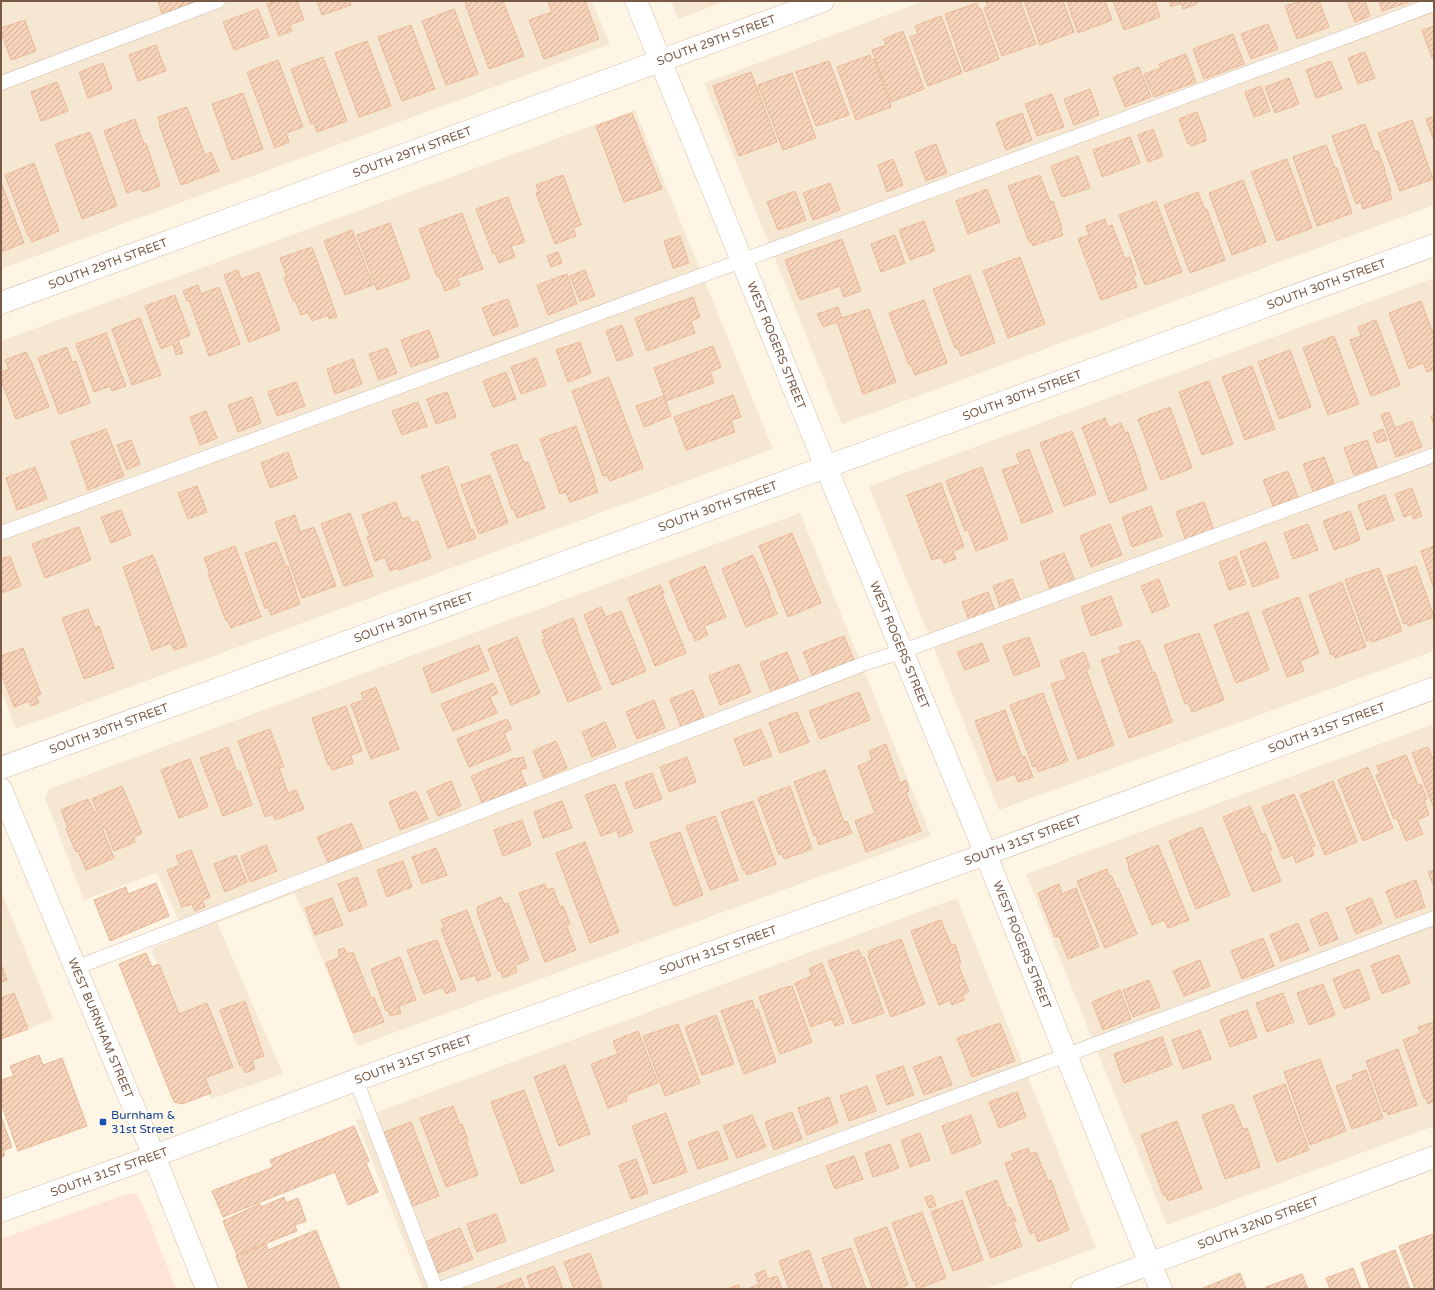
<svg xmlns="http://www.w3.org/2000/svg" width="1435" height="1290" viewBox="0 0 1435 1290" font-family="'Varela Round',sans-serif">
	<defs>
		<pattern id="building-hatch" width="6" height="6" patternUnits="userSpaceOnUse"><rect width="6" height="6" fill="#f6d3b9"/><path d="M-1 1l2-2M0 6l6-6M5 7l2-2" fill="none" stroke="#ccae98"/></pattern>
	</defs>
	<rect width="100%" height="100%" fill="#fef5e4"/>
	<path fill="#f6e7d2" d="M1,1H592L610,44L1,269Z
		M671,1H726L678,19Z
		M924,1H1434V205L842,424L704,83Z
		M635,110L773,449L16,729L1,691V341Z
		M1434,278V651L999,810L869,486Z
		M800,513L931,836L357,1046L295,893L217,923L283,1074L211,1099L151,949L185,934L157,873L84,900L45,798L49,789Z
		M1434,724V1126L1167,1225L1026,874Z
		M1,891L53,1019L1,1039Z
		M957,898L1096,1248L985,1289H423L356,1120Z"/>
	<path fill="#ffe4d7" d="M135,1193L142,1203L176,1289H1V1239L121,1196Z"/>
	<path fill="url(#building-hatch)" stroke="#eab998" d="M158,1H197L162,14Z
		M276,1H297L304,20L289,25L292,31L279,36L267,4Z
		M317,1H350L351,5L322,15Z
		M469,1H503L524,56L489,69L465,3Z
		M548,1H585L599,39L544,59L529,20L552,12Z
		M986,1H1020L1036,44L1002,56L984,8L988,6Z
		M1024,1H1063L1074,32L1040,45Z
		M1067,1H1105L1112,20L1078,33Z
		M1113,1H1155L1160,17L1124,30Z
		M1169,1H1196L1197,4L1183,9L1181,3L1171,7Z
		M1301,1H1319L1329,27L1297,39L1285,6Z
		M1347,1H1365L1370,16L1355,22Z
		M1379,1H1408L1409,2L1382,11Z
		M977,3L979,9H981L999,59L965,72L945,14Z
		M258,9L269,37L234,50L223,22Z
		M454,9L478,74L446,85L422,21Z
		M941,16L962,73L928,86L910,37L918,34L915,26Z
		M25,20L36,51L11,60L1,32V28Z
		M1268,24L1278,49L1251,59L1241,34Z
		M411,25L435,89L402,101L378,37Z
		M1434,26V58H1432L1422,30Z
		M903,31L924,89L891,102L872,50L886,45L884,39Z
		M1233,34L1244,64L1204,79L1193,49Z
		M367,41L391,106L359,117L335,53Z
		M156,45L166,71L138,81L129,55Z
		M1365,52L1375,78L1358,84L1348,58Z
		M1186,54L1196,82L1154,97L1144,74L1161,68L1159,64Z
		M870,55L871,60L874,59L891,107L856,120L837,67Z
		M323,57L347,121L317,132L314,123L311,124L291,69Z
		M278,60L303,127L286,133L289,142L275,148L247,72Z
		M829,61L849,115L816,126L796,72Z
		M1331,61L1342,89L1316,98L1306,70Z
		M103,63L112,89L88,98L79,72Z
		M1139,67L1151,97L1125,107L1113,77Z
		M751,72L777,142L739,156L713,86Z
		M792,73L816,138L783,150L758,85Z
		M1289,78L1299,104L1275,113L1265,87Z
		M57,82L68,111L41,121L31,92Z
		M1261,86L1270,111L1254,117L1245,92Z
		M1090,89L1099,115L1074,125L1064,99Z
		M243,93L263,149L232,160L212,104Z
		M1052,94L1064,127L1037,136L1025,104Z
		M187,107L205,155L211,152L219,171L181,185L159,124L160,123L158,117Z
		M1197,112L1206,136H1205L1206,141L1191,146L1190,143L1188,144L1179,119Z
		M632,113L662,189L624,202L596,126Z
		M1022,113L1032,140L1006,150L996,123Z
		M1434,116V141L1426,119Z
		M135,119L144,144L146,143L160,186L143,192L141,188L127,193L104,131Z
		M1412,120L1433,179L1400,191L1378,133Z
		M1365,124L1375,152L1378,151L1385,170H1384L1391,191H1389L1392,199L1363,209L1361,202L1356,204L1332,136Z
		M1153,129L1163,156L1148,162L1138,135Z
		M90,132L117,206L82,219L55,144Z
		M1130,137L1140,163L1102,177L1093,150Z
		M936,144L947,173L926,181L915,152Z
		M1326,145L1335,168H1337L1352,213L1317,226L1293,157Z
		M1078,156L1090,188L1062,197L1051,166Z
		M893,159L903,185L887,192L878,165Z
		M1287,159L1312,228L1277,241L1251,172Z
		M34,163L59,231L32,242L30,236H28L5,175Z
		M563,175L581,225L573,228L576,236L555,244L536,193L539,192L536,185Z
		M1040,175L1050,202L1053,201L1061,225L1062,229H1060L1063,235L1033,246L1031,241L1029,242L1008,186Z
		M1243,180L1266,242L1232,255L1209,193Z
		M830,183L840,210L813,220L803,193Z
		M1,185H2L24,243L1,252Z
		M987,189L1000,222L968,234L956,201Z
		M795,191L806,220L778,230L767,202Z
		M1198,192L1205,210L1207,209L1225,260L1190,273L1164,205Z
		M508,197L525,242L511,246L515,257L499,263L495,253L493,254L476,209Z
		M1156,201L1182,272L1145,285L1119,215Z
		M462,213L483,269L457,278L460,285L445,291L439,276L437,277L419,229Z
		M1105,219L1107,227L1112,225L1125,259L1130,257L1136,275L1133,276L1137,287L1101,300L1078,239L1089,235L1086,226Z
		M924,221L935,251L910,260L899,230Z
		M390,223L410,278L377,290L357,235Z
		M352,230L373,285L345,295L324,241Z
		M895,235L905,263L881,272L871,244Z
		M680,236L689,263L673,268L664,241Z
		M842,239L861,291L844,297L840,286L800,300L785,260Z
		M312,247L337,317L329,319L328,315L312,321L308,312L301,315L295,300L293,301L284,278L287,277L280,258Z
		M558,252L562,263L551,267L547,256Z
		M1020,257L1045,324L1008,338L983,271Z
		M238,270L241,279L259,272L280,330L249,342L224,275Z
		M585,270L595,296L580,301L570,276Z
		M567,274L577,304L548,315L537,285Z
		M970,275L995,343L961,356L957,347L955,348L933,289Z
		M198,285L201,294L219,287L240,344L209,356L189,300L187,301L183,291Z
		M175,295L190,335L178,340L183,353L176,355L173,344L161,349L145,306Z
		M693,297L700,317L691,321L695,333L647,351L635,318Z
		M508,299L518,326L493,336L482,308Z
		M924,300L947,363L915,375L911,365H909L889,313Z
		M1421,301L1434,336V369L1427,372L1423,363L1409,369L1389,313Z
		M838,307L842,318L869,309L896,382L863,394L837,322L823,327L817,314Z
		M140,318L161,375L132,385L112,329Z
		M1376,320L1400,385L1371,396L1350,340L1361,336L1358,327Z
		M622,325L633,355L617,361L606,331Z
		M429,330L439,357L411,367L401,340Z
		M106,333L126,386L112,391L110,386L94,392L76,344Z
		M1334,336L1359,404L1328,415L1303,348Z
		M580,342L591,373L568,382L556,350Z
		M713,346L721,367L710,372L714,383L666,401L654,368Z
		M67,347L72,362L76,361L90,403L59,414L38,358Z
		M387,348L397,373L379,380L369,354Z
		M1290,350L1311,407L1279,419L1258,362Z
		M26,352L30,361H31L49,407L16,419L1,380V372L9,369L5,360Z
		M536,358L546,385L521,394L511,367Z
		M353,359L362,384L335,394L327,369Z
		M1252,366L1275,429L1245,440L1222,377Z
		M506,372L516,399L493,407L483,381Z
		M609,377L643,468L610,481L607,475L603,476L572,391Z
		M1209,381L1233,444L1202,455L1179,392Z
		M296,382L305,406L277,416L268,392Z
		M447,392L456,417L436,424L427,399Z
		M733,395L741,417L731,420L735,432L686,450L674,417Z
		M664,396L671,416L644,427L636,406Z
		M252,397L261,423L238,432L228,405Z
		M418,402L427,426L402,435L392,411Z
		M1170,407L1192,468L1161,480L1138,419Z
		M206,411L217,438L200,445L190,417Z
		M1389,412L1395,428L1412,421L1422,447L1396,457L1381,415Z
		M1434,415V425L1431,416Z
		M1105,418L1109,428L1121,423L1125,433L1128,432L1141,469H1140L1147,489L1110,503L1082,427Z
		M576,426L595,480L594,481L598,492L570,502L566,492L560,494L540,439Z
		M106,429L124,476L88,490L71,442Z
		M1383,429L1387,440L1377,443L1373,433Z
		M1072,431L1096,494L1064,506L1040,443Z
		M131,440L140,464L127,470L117,445Z
		M1367,440L1377,467L1354,475L1344,448Z
		M517,444L524,463L528,462L545,508L517,518L514,509L512,510L491,453Z
		M1029,449L1053,512L1022,523L1002,470L1020,464L1016,454Z
		M288,452L297,478L270,488L261,463Z
		M1324,457L1334,483L1313,492L1303,464Z
		M448,466L471,530L473,529L476,538L448,548L421,476Z
		M35,467L47,499L17,510L6,478Z
		M982,467L1008,539L976,551L968,530L965,531L946,481Z
		M1288,471L1298,497L1273,506L1263,480Z
		M490,475L508,523L479,534L461,485Z
		M941,483L964,547L953,551L956,559L944,563L941,557L932,560L907,495Z
		M197,486L207,512L188,519L178,493Z
		M1412,488L1422,516L1413,519L1412,514L1404,517L1395,494Z
		M1385,495L1394,520L1367,530L1358,505Z
		M396,502L402,519L409,517L411,523L418,521L431,558L398,570L397,568L390,571L385,557L375,561L367,537L370,536L362,515Z
		M1204,502L1214,530L1186,541L1176,512Z
		M1151,506L1162,536L1132,547L1122,517Z
		M121,510L131,535L111,543L101,517Z
		M1350,511L1360,540L1334,550L1323,521Z
		M350,513L373,576L344,586L321,524Z
		M295,515L300,532L314,527L336,586L302,598L275,522Z
		M1110,524L1122,555L1091,567L1080,536Z
		M1308,524L1318,550L1293,559L1284,533Z
		M79,527L91,560L45,578L32,544Z
		M792,533L821,603L788,617L759,546Z
		M276,542L286,567L288,566L300,604L271,615L268,607L265,609L245,553Z
		M1266,542L1279,577L1253,587L1240,552Z
		M235,546L261,617L231,628L228,620L226,621L208,574H210L204,558Z
		M1434,546V589L1421,551Z
		M1064,553L1075,581L1050,590L1040,562Z
		M153,555L187,646L174,650L171,643L152,650L123,567Z
		M753,555L770,593L769,594L777,614L746,627L722,569Z
		M10,556L21,586L1,593V559Z
		M1236,556L1246,584L1229,590L1219,562Z
		M705,566L726,617L704,626L708,635L695,641L692,632H690L669,581Z
		M1416,566L1434,617L1408,626L1407,623L1404,624L1387,576Z
		M1379,568L1402,631L1372,642L1371,639L1367,641L1345,580Z
		M1012,579L1021,602L1001,610L993,586Z
		M1159,579L1169,606L1152,613L1141,586Z
		M1342,582L1366,647L1335,658L1334,654L1331,655L1309,595Z
		M660,585L664,593L662,594L686,653L655,666L628,598Z
		M988,592L996,614L970,623L962,602Z
		M1111,596L1122,625L1091,636L1081,607Z
		M1299,597L1319,653L1300,661L1304,671L1287,677L1262,611Z
		M601,607L606,617L621,611L646,671L612,685L584,615Z
		M88,609L95,628L99,626L114,668L84,679L62,618Z
		M1248,612L1269,670L1236,683L1214,625Z
		M573,618L577,627H576L601,689L568,702L542,640L545,639L542,631Z
		M1199,633L1224,700L1192,712L1188,703L1185,704L1164,645Z
		M844,636L856,665L815,682L803,652Z
		M517,637L540,693L511,705L488,649Z
		M1029,637L1040,666L1014,676L1003,646Z
		M1139,640L1141,645L1142,644L1153,673L1155,672L1172,722L1129,738L1101,660L1121,653L1119,647Z
		M982,643L989,661L965,670L957,652Z
		M479,645L489,670L432,693L423,668Z
		M23,648L41,694L36,696L39,703L31,706L29,701L14,707L1,672V656Z
		M787,652L799,681L771,692L760,663Z
		M1084,652L1090,668L1086,669L1114,745L1078,759L1051,684L1067,679L1060,661Z
		M739,664L751,692L720,705L709,676Z
		M493,683L498,693L490,697L497,713L453,731L441,704Z
		M376,687L399,749L371,759L351,704L364,700L361,693Z
		M693,690L704,717L681,727L670,699Z
		M859,692L870,720L820,739L809,711Z
		M1043,693L1068,761L1038,772L1036,766L1033,767L1010,705Z
		M654,700L665,728L637,739L626,712Z
		M346,706L362,751L351,755L353,763L332,770L330,764L328,765L312,718Z
		M1005,710L1022,757L1025,756L1033,777L1018,782L1015,774L997,781L975,721Z
		M797,712L809,742L780,753L769,723Z
		M507,719L512,729L504,733L511,750L469,767L457,739Z
		M605,722L616,747L592,757L582,732Z
		M270,729L284,767L279,768L288,793L296,790L304,809L275,820L273,814L265,817L238,741Z
		M761,729L772,756L744,766L734,739Z
		M556,741L567,768L544,778L533,751Z
		M886,744L900,783L906,780L909,791L906,792L921,831L866,852L855,821L875,813L858,766L872,760L869,751Z
		M228,747L237,772L240,771L252,805L223,816L200,758Z
		M1428,747L1432,757L1434,756V808L1412,753Z
		M1406,755L1418,785L1421,784L1427,799L1424,800L1429,815L1417,820L1423,834L1406,841L1397,818L1394,819L1376,775L1380,774L1377,766Z
		M523,757L527,768L520,770L527,787L483,805L471,776L515,758V759Z
		M687,757L696,782L669,792L660,767Z
		M190,759L208,807L179,818L161,770Z
		M1368,767L1393,828L1363,841L1338,780Z
		M825,770L844,822L847,821L852,833L819,845L816,835L814,836L794,782Z
		M652,773L662,799L635,809L625,783Z
		M451,781L461,806L438,816L427,791Z
		M1333,781L1337,792H1338L1357,842L1325,855L1300,795Z
		M615,784L633,832L619,837L617,830L601,836L585,795Z
		M122,786L142,833L134,837L135,842L114,851L105,827L102,828L114,858L86,870L78,851L76,852L66,829L68,828L61,810L88,799L94,812L97,811L92,799Z
		M790,786L812,849L784,859L782,854L779,855L758,798Z
		M416,791L428,819L400,830L389,802Z
		M1294,794L1315,846L1311,847L1314,855L1296,863L1293,855L1283,859L1262,807Z
		M562,801L572,828L543,838L534,812Z
		M753,801L776,864L747,875L745,870H743L721,812Z
		M1250,806L1262,835L1265,833L1272,850L1269,851L1281,881L1253,892L1223,817Z
		M715,816L738,880L710,890L686,826Z
		M522,820L531,845L503,856L494,830Z
		M352,823L362,848L328,862L317,837Z
		M1202,827L1230,895L1196,909L1169,841Z
		M680,832L703,895L674,906L650,843Z
		M585,842L619,932L590,943L556,853Z
		M266,845L277,871L250,882L241,856Z
		M1158,845L1189,920L1168,928L1164,920L1152,925L1128,867L1129,866L1126,858Z
		M436,848L447,875L422,884L412,857Z
		M191,850L210,897L202,900L205,907L195,911L192,904L182,907L167,870L180,865L176,856Z
		M236,855L247,882L225,892L214,864Z
		M403,861L412,887L387,897L377,870Z
		M1107,869L1109,876L1111,875L1117,889L1118,888L1137,934L1105,948L1077,881Z
		M1434,870V887L1428,872Z
		M357,877L367,905L349,912L338,884Z
		M1416,880L1425,907L1396,918L1386,891Z
		M156,883L169,916L110,941L94,900L126,887L128,894Z
		M545,884L547,890L553,888L560,907L563,906L570,924L566,925L576,950L545,962L519,893Z
		M1059,884L1062,894L1076,888L1099,947L1068,959L1059,936L1055,937L1038,893Z
		M501,897L504,904L508,903L529,960L515,965L517,972L503,978L500,970L498,971L478,915L477,907Z
		M332,898L343,925L315,935L305,908Z
		M1371,898L1382,923L1356,934L1346,908Z
		M467,910L491,976L477,981L475,975L461,980L441,929L444,927L441,920Z
		M1327,912L1338,939L1320,946L1310,920Z
		M941,920L951,945L955,944L961,963L958,964L969,992L963,995L964,1000L952,1005L950,1000L939,1005L911,931Z
		M1298,923L1309,950L1281,961L1270,935Z
		M1263,938L1274,966L1242,979L1231,951Z
		M901,939L925,1004L891,1017L868,956H870L868,951Z
		M437,940L456,990L446,994L443,987L424,994L407,950Z
		M344,948L347,954L353,952L371,998L374,997L384,1022L353,1033L326,963L340,957L338,950Z
		M859,950L862,958L864,957L884,1013L853,1024L833,971H832L828,961Z
		M146,953L152,967L159,964L179,1014L207,1003L233,1067L205,1078L211,1093L182,1104L174,1102L119,964Z
		M1399,955L1410,983L1382,994L1371,965Z
		M400,957L416,1000L399,1006L401,1013L390,1016L388,1010L386,1011L371,969Z
		M1200,960L1210,986L1184,996L1173,971Z
		M822,963L844,1023L835,1026L832,1019L811,1027L795,983L812,976L809,969Z
		M1,964L7,980L1,982Z
		M1359,969L1370,999L1344,1009L1333,979Z
		M1149,980L1160,1007L1133,1017L1123,990Z
		M1323,984L1335,1015L1309,1025L1297,993Z
		M789,986L790,987L792,986L812,1042L780,1054L759,997Z
		M1120,990L1131,1019L1103,1030L1092,1002Z
		M14,993L28,1029L1,1039V998Z
		M1283,993L1294,1022L1267,1032L1256,1003Z
		M752,1000L755,1010L758,1009L776,1062L744,1074L721,1011Z
		M245,1001L264,1056L252,1060L255,1069L245,1073L242,1065L240,1066L220,1010Z
		M1247,1010L1257,1037L1230,1047L1220,1020Z
		M716,1015L734,1064L702,1075L685,1027Z
		M1434,1022V1101L1428,1104L1426,1098H1424L1403,1040L1421,1033L1418,1027Z
		M1000,1023L1015,1061L972,1077L957,1038Z
		M678,1024L700,1083L665,1096L643,1036Z
		M1200,1030L1211,1059L1183,1069L1172,1040Z
		M638,1031L658,1083L626,1095L627,1101L608,1108L591,1064L618,1054L613,1041Z
		M1162,1037L1172,1065L1124,1083L1114,1054Z
		M1398,1049L1417,1105L1388,1115L1387,1111L1384,1112L1366,1061Z
		M39,1055L43,1065L62,1058L87,1126L18,1151L1,1103V1080L14,1076L10,1066Z
		M941,1056L952,1085L924,1095L913,1067Z
		M1320,1059L1346,1131L1310,1145L1284,1072Z
		M565,1065L590,1134L559,1146L534,1077Z
		M903,1066L914,1095L887,1105L876,1076Z
		M1366,1070L1383,1118L1352,1129L1336,1086L1354,1079L1352,1075Z
		M1285,1084L1309,1150L1277,1162L1253,1096Z
		M867,1086L876,1111L849,1121L840,1096Z
		M524,1090L554,1171L521,1184L491,1102Z
		M1017,1092L1026,1117L999,1128L989,1102Z
		M829,1097L838,1123L807,1135L798,1108Z
		M1233,1104L1243,1129L1247,1128L1260,1167L1225,1179L1202,1115Z
		M453,1106L460,1125L462,1124L468,1140L466,1141L478,1175L446,1187L420,1118Z
		M792,1112L802,1139L774,1150L765,1122Z
		M666,1113L687,1172L653,1184L632,1126Z
		M752,1115L766,1147L737,1158L723,1126Z
		M971,1115L981,1143L952,1154L942,1126Z
		M1,1117L12,1147L3,1151L5,1155L1,1157Z
		M1177,1121L1202,1189L1168,1201L1165,1194L1163,1195L1141,1135Z
		M411,1122L439,1196L410,1207L379,1134Z
		M354,1126L369,1161L366,1163L378,1192L348,1205L335,1172L223,1217L212,1191L273,1167L270,1160Z
		M718,1131L728,1159L698,1169L688,1142Z
		M920,1133L930,1160L910,1167L901,1140Z
		M890,1144L899,1168L873,1177L865,1153Z
		M1028,1148L1030,1154L1036,1152L1048,1181L1051,1180L1069,1230L1038,1242L1035,1232L1030,1234L1005,1163L1014,1160L1011,1154Z
		M854,1156L863,1179L835,1189L826,1166Z
		M636,1159L648,1193L631,1199L619,1165Z
		M997,1180L1007,1208L1010,1207L1016,1221L1013,1222L1022,1246L991,1258L966,1192Z
		M932,1195L936,1206L929,1208L925,1198Z
		M284,1197L286,1203L298,1198L306,1221L295,1225L297,1231L237,1255L223,1221L260,1204L261,1207Z
		M962,1200L983,1260L953,1271L931,1212Z
		M922,1212L946,1278L917,1289L914,1280L913,1281L892,1223Z
		M496,1214L506,1241L477,1252L467,1224Z
		M887,1227L908,1285L896,1289H873L854,1239Z
		M460,1228L473,1259L438,1273L425,1242Z
		M316,1230L340,1289H249L236,1256L266,1244L268,1250Z
		M1433,1234L1434,1237V1289H1415L1399,1246Z
		M851,1248L866,1289H833L822,1258Z
		M809,1250L823,1289H789L779,1261Z
		M1395,1250L1410,1289H1370L1361,1263Z
		M590,1253L602,1287L597,1289H574L564,1262Z
		M554,1266L563,1289H531L527,1276Z
		M1353,1268L1361,1289H1330L1326,1278Z
		M765,1270L767,1279L777,1276L782,1289H748L759,1284L755,1274Z
		M1240,1273L1246,1289H1201Z
		M1302,1274L1308,1289H1266V1287Z
		M521,1278L525,1289H493Z
		M738,1285L740,1289H727Z"/>
	<g fill="none" stroke-linecap="round" stroke-linejoin="round">
		<defs>
			<path id="service" d="M1,83L218,1
				M1,533L768,251L1434,4
				M75,968L866,663L903,651L1434,455
				M356,1080L436,1289
				M439,1289L1434,918"/>
			<g id="minor">
				<path id="s1" d="M636,1L826,467L974,825L1150,1264L1161,1289"/>
				<path id="s2" d="M1,303L823,1"/>
				<path id="s3" d="M1,768L1434,245"/>
				<path id="s4" d="M1,1211L154,1156L356,1080L986,854L1434,688"/>
				<path id="s5" d="M1082,1289L1434,1157"/>
			</g>
			<g id="tertiary">
				<path id="s6" d="M1,789L154,1156L207,1289"/>
			</g>
		</defs>
		<use href="#service" stroke="#d3beab" stroke-width="15"/>
		<use href="#minor" stroke="#d3beab" stroke-width="23"/>
		<use href="#tertiary" stroke="#d3beab" stroke-width="23"/>
		<use href="#service" stroke="#fff" stroke-width="14"/>
		<use href="#minor" stroke="#fff" stroke-width="22"/>
		<use href="#tertiary" stroke="#fff" stroke-width="22"/>
	</g>
	<rect fill="#1a4fb4" stroke="#fff8ec" stroke-width="1.5" x="99" y="1118" width="8" height="8" rx="2"/>
	<g text-anchor="middle" stroke-width="3" stroke-linejoin="round" paint-order="stroke">
		<g font-size="12" fill="#795a47" stroke="#fff8ec">
			<text dy="4" stroke="none"><textPath href="#s2" startOffset="762">SOUTH 29TH STREET</textPath></text>
			<text dy="4" stroke="none"><textPath href="#s2" startOffset="438">SOUTH 29TH STREET</textPath></text>
			<text dy="4" stroke="none"><textPath href="#s2" startOffset="114">SOUTH 29TH STREET</textPath></text>
			<text dy="4" stroke="none"><textPath href="#s3" startOffset="1411">SOUTH 30TH STREET</textPath></text>
			<text dy="4" stroke="none"><textPath href="#s1" startOffset="372">WEST ROGERS STREET</textPath></text>
			<text dy="4" stroke="none"><textPath href="#s3" startOffset="1087">SOUTH 30TH STREET</textPath></text>
			<text dy="4" stroke="none"><textPath href="#s3" startOffset="763">SOUTH 30TH STREET</textPath></text>
			<text dy="4" stroke="none"><textPath href="#s3" startOffset="439">SOUTH 30TH STREET</textPath></text>
			<text dy="4" stroke="none"><textPath href="#s1" startOffset="696">WEST ROGERS STREET</textPath></text>
			<text dy="4" stroke="none"><textPath href="#s4" startOffset="1411">SOUTH 31ST STREET</textPath></text>
			<text dy="4" stroke="none"><textPath href="#s3" startOffset="115">SOUTH 30TH STREET</textPath></text>
			<text dy="4" stroke="none"><textPath href="#s4" startOffset="1087">SOUTH 31ST STREET</textPath></text>
			<text dy="4" stroke="none"><textPath href="#s1" startOffset="1020">WEST ROGERS STREET</textPath></text>
			<text dy="4" stroke="none"><textPath href="#s4" startOffset="763">SOUTH 31ST STREET</textPath></text>
			<text dy="4" stroke="none"><textPath href="#s6" startOffset="259">WEST BURNHAM STREET</textPath></text>
			<text dy="4" stroke="none"><textPath href="#s4" startOffset="439">SOUTH 31ST STREET</textPath></text>
			<text dy="4" stroke="none"><textPath href="#s4" startOffset="115">SOUTH 31ST STREET</textPath></text>
			<text dy="4" stroke="none"><textPath href="#s5" startOffset="188">SOUTH 32ND STREET</textPath></text>
		</g>
		<g font-size="12" fill="#164399" stroke="#fff8ec" text-anchor="start">
			<text x="111" y="1119">Burnham &amp;<tspan x="111" dy="14">31st Street</tspan></text>
		</g>
	</g>
	<rect width="1435" height="1290" fill="none" stroke="#795a47" stroke-width="4"/>
</svg>
